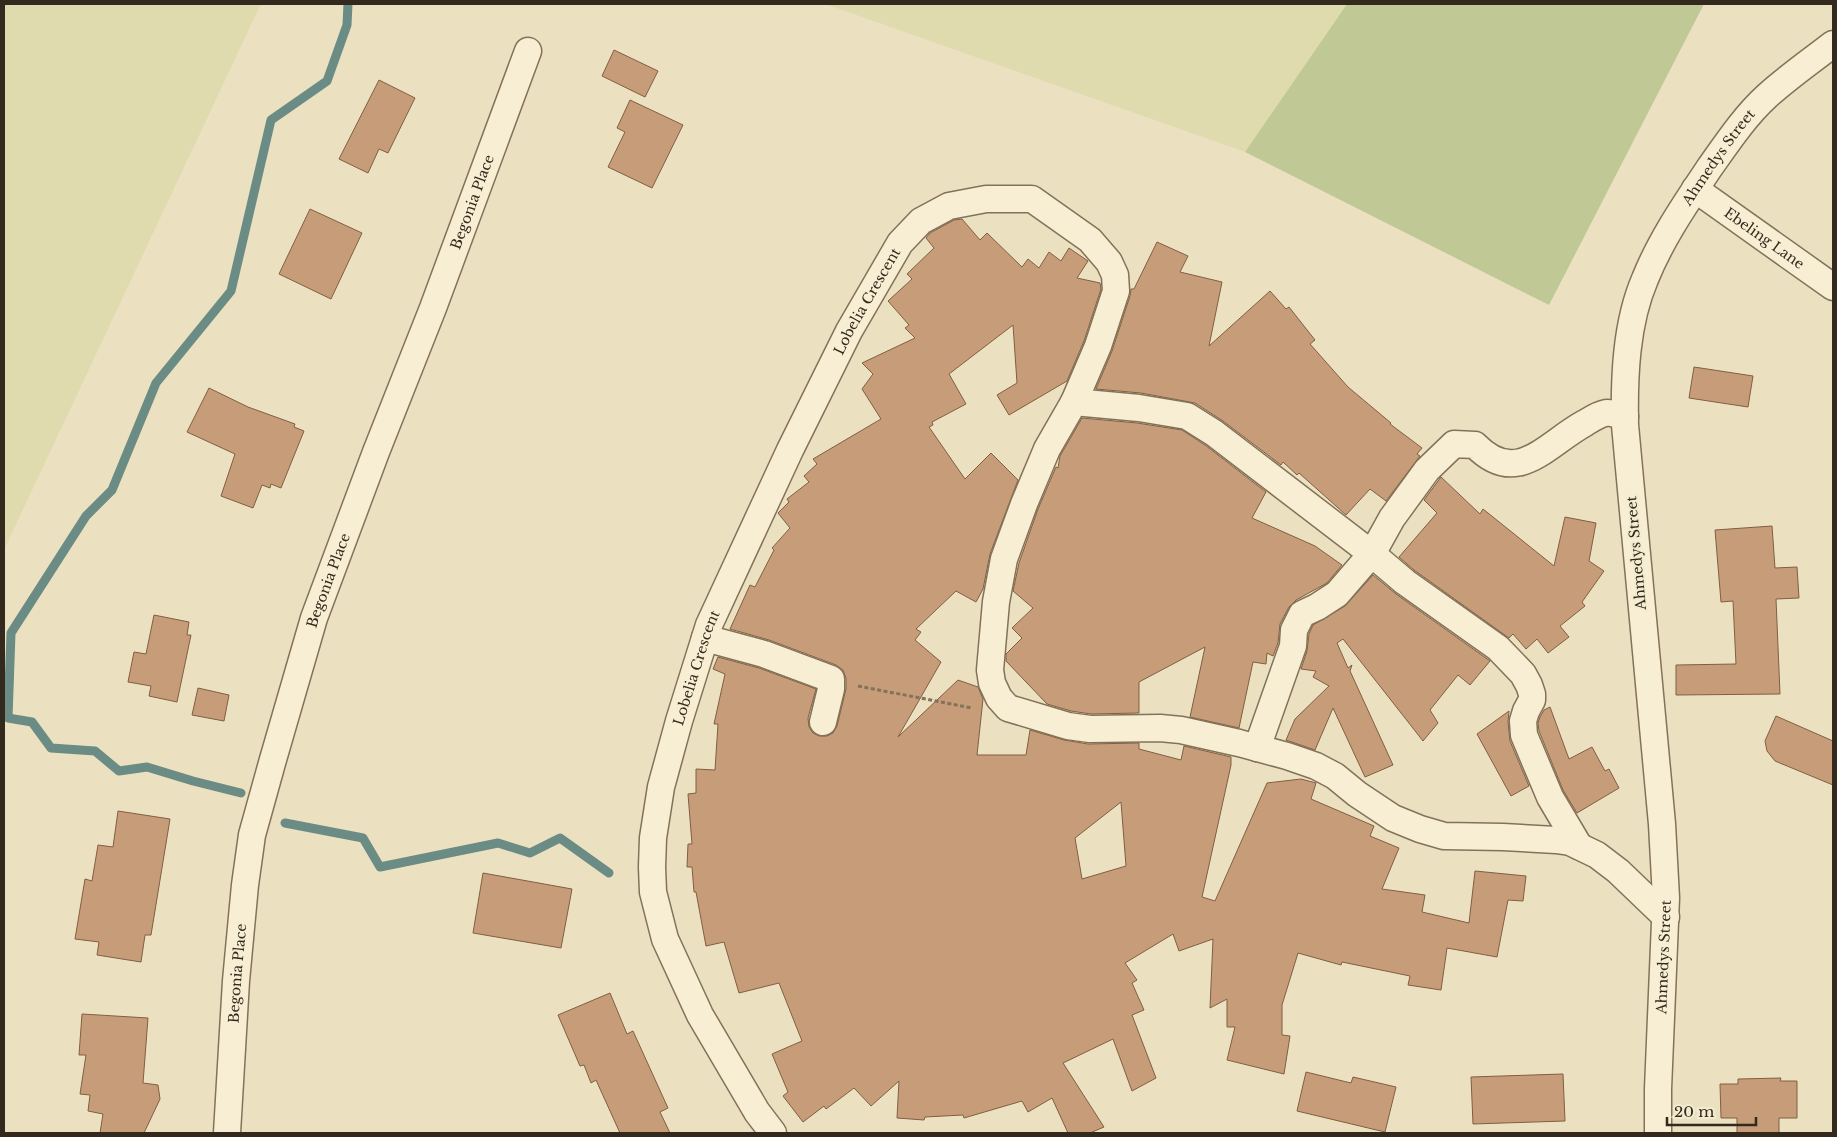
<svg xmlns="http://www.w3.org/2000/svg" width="1837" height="1137" viewBox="0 0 1837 1137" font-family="'Libre Baskerville',serif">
	<rect width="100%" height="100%" fill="#ebe1c1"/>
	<path fill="#e0dbaf" d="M4,4H261L4,550Z
		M825,4H1347L1245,152Z"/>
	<path fill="#c0c896" d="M1347,4H1704L1549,305L1245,152Z"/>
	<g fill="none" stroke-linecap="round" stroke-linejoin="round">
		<path stroke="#6b8b85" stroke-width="9" d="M241,793L193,781L147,767L119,771L95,751L51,748L32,722L8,718L11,633L86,516L112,490L156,383L231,291L271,120L327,81L347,25L348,4
			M285,823L363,838L380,867L498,843L530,853L560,838L609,873"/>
	</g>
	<path fill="#c79d79" stroke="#815e41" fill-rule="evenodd" d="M614,50L658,71L645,97L602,76Z
		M379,80L415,98L388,153L379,149L368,173L339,159Z
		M630,100L683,125L652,188L608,167L625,132L617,128Z
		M310,209L362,233L331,299L279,274Z
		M962,219L980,240L987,233L1022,267L1028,259L1039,268L1049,252L1061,261L1069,248L1088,261L1077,278L1100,283L1101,289L1084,341L1067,381L1009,415L997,395L1017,383L1013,325L949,374L966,404L932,422L933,425L929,427L965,479L991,453L1018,480L990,554L983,589L976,602L956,591L916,629L921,632L915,640L941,662L898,737L958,680L978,687L983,699L977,755H1026L1030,730L1064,740L1088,744L1139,743V749L1181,760L1184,746L1231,757V765L1202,897L1215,901L1267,783L1301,779L1316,783L1311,799L1374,826L1370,836L1399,848L1382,889L1425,895L1422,912L1469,923L1475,871L1526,876L1523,901L1508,900L1497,957L1447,948L1441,990L1408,985L1410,976L1342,962L1341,965L1298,953L1282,1005V1035L1290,1036L1284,1074L1227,1060L1235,1027H1227V999L1210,1008L1213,939L1179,951L1173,934L1125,963L1137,980L1132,983L1144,1010L1132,1015L1156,1078L1132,1091L1113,1039L1063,1063L1104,1127L1090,1133H1068L1052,1098L1028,1112L1022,1101L964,1118L963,1115L925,1117L924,1120L897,1118L899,1081L871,1106L854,1088L826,1109L824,1106L803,1122L783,1096L788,1092L772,1054L802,1041L779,983L739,993L724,942L706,946L696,892H694L692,867H687L688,844H692L688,794L696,793V769L715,770L718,724H714L725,674L713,669L718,657L759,668L816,689L808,718L809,727L813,733L819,736H827L833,733L837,726L846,689V678L843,670L836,665L769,640L730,629L750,585L755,587L774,550L772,548L790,528L778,513L789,502L787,499L809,482L804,476L817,464L813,459L881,419L862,389L873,374L862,363L915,338L905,328L909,325L888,301L912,279L907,274L934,248L926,238L930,233L954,220ZM1121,802L1126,866L1082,879L1075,838Z
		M1157,242L1188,256L1180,272L1222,282L1209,346L1270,291L1286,309L1289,307L1315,340L1310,344L1348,387L1391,423L1390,424L1422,448L1417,454L1420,456L1386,501L1370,489L1346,515L1299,473L1297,475L1283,462L1281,465L1223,421L1195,403L1141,393L1096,389L1112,351L1130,296L1131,289H1134Z
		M1694,367L1753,376L1748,407L1689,398Z
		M209,388L248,407L295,424L294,427L304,431L281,488L271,484L270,488L262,485L253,508L221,496L235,454L187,432Z
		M1082,418L1137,423L1182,430L1205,445L1266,492L1252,518L1315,546L1342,565L1327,583L1296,600L1289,607L1280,624L1278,643L1273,656L1267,653L1266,664L1253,662L1239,728L1190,717L1205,647L1139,682V713L1091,714L1071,711L1047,704L1006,661V654L1022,638L1012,628L1033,608L1013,591L1019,563L1038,509L1056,467L1058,468L1060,456Z
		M1441,477L1480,514L1483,509L1554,566L1565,517L1596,523L1589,561L1604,571L1582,602L1585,606L1560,626L1569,637L1548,653L1537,639L1526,649L1513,634L1509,638L1414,570L1399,557L1437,513L1424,500Z
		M1772,526L1775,568L1797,567L1799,598L1776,599L1780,694L1676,695V665L1736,664L1733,601L1721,602L1715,530Z
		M1373,575L1396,594L1490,661L1470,685L1458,675L1430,710L1438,723L1423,741L1343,639L1337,643L1348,668L1352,665L1350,671L1393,765L1365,777L1333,708L1315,750L1286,740L1295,719L1329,686L1313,677L1316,671L1301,669L1307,651L1309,634L1313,625L1345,606Z
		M154,615L189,622L187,635H191L177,702L149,696L151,686L128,682L134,652L146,654Z
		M198,688L229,695L224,721L192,715Z
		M1550,707L1569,759L1592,747L1605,771L1609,769L1619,788L1577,813L1563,790L1539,731L1538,723L1540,717L1544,710Z
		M1509,711L1508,722L1510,741L1529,786L1511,796L1477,734Z
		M1776,716L1833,741V785L1775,761L1767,751L1765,741Z
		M118,811L170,819L151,935H145L141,962L97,955L99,942L75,939L85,879L92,881L98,845L113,847Z
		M483,873L572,889L561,948L473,933Z
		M610,993L627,1034L633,1031L668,1108L660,1112L670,1133H620L596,1080L591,1083L584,1065L580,1066L558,1015Z
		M82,1014L148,1018L143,1083L158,1085L160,1099L144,1133H100L103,1114L88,1111L90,1095L80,1094L86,1055H79Z
		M1306,1072L1351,1083L1353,1077L1396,1087L1385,1132L1297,1111Z
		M1563,1074L1565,1121L1473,1124L1471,1077Z
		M1781,1078L1780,1081H1797V1118H1779V1133H1737V1118H1721L1720,1084H1738V1079Z"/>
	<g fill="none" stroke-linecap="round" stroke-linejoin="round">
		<defs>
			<g id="minor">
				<path id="s1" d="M1695,189L1833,287"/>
				<path d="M1074,402L1139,408L1187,416L1214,433L1372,554L1405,582L1498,648L1523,674L1529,685L1532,694V700L1526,711L1523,721L1524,735L1550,797L1579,846"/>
				<path d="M705,638L764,654L831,679V689L823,722"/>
				<path d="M1257,748L1293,646L1294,630L1302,614L1317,607L1337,594L1362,565L1372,554L1392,518L1427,470L1454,444L1475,445C1517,488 1545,445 1585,423C1590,420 1599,414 1606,413C1611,412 1619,415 1625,416"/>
				<path id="s2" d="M227,1133L236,981L245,885L252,835L272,763L314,618L376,452L433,308L528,51"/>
				<path id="s3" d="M773,1133L757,1112L700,1015L665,939L653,892L652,867L653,838L661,787L679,721L709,625L790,450L849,331L900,243L921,221L949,206L986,199H1032L1090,240L1109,262L1115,275L1116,291L1098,346L1074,402L1047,449L1024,504L1004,559L996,602L990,670L992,683L999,698L1008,708L1068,726L1090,729L1160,728L1181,730L1239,743L1287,756L1316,766L1335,776L1357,794L1393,818L1420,829L1444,836L1503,837L1556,840L1570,842L1597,855L1618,871L1666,917"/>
				<path id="s4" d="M1658,1133V1089L1666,898L1662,824L1625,425C1624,377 1626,323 1645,279C1661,239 1686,203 1710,167C1727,143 1745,116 1767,96C1788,77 1811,61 1833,44"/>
			</g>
		</defs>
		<use href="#minor" stroke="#83725a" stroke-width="29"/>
		<path stroke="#83725a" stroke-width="3" stroke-dasharray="4 2.5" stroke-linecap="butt" d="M858,686L972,708"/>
		<use href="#minor" stroke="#f7eed3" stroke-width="26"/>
	</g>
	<g text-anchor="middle" stroke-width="4" stroke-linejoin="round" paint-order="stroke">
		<g font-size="14" fill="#34291d" stroke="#f3ebd0">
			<text dy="5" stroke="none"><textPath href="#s4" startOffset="1001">Ahmedys Street</textPath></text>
			<text dy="5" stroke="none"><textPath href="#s2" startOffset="970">Begonia Place</textPath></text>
			<text dy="5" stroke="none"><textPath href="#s1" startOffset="85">Ebeling Lane</textPath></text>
			<text dy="5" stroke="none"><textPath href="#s3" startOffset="906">Lobelia Crescent</textPath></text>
			<text transform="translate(1636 553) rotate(-95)" y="5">Ahmedys Street</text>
			<text dy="5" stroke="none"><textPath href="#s2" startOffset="565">Begonia Place</textPath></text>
			<text dy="5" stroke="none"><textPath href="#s3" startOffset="501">Lobelia Crescent</textPath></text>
			<text dy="5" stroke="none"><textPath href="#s4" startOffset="176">Ahmedys Street</textPath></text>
			<text dy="5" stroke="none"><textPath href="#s2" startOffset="160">Begonia Place</textPath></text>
		</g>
	</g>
	<rect width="1837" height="1137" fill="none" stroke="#34291d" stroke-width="10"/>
	<path d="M1667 1117v8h89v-8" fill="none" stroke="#34291d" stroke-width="2.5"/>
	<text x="1674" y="1117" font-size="15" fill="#34291d" stroke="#f3ebd0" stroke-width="4" paint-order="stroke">20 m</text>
</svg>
